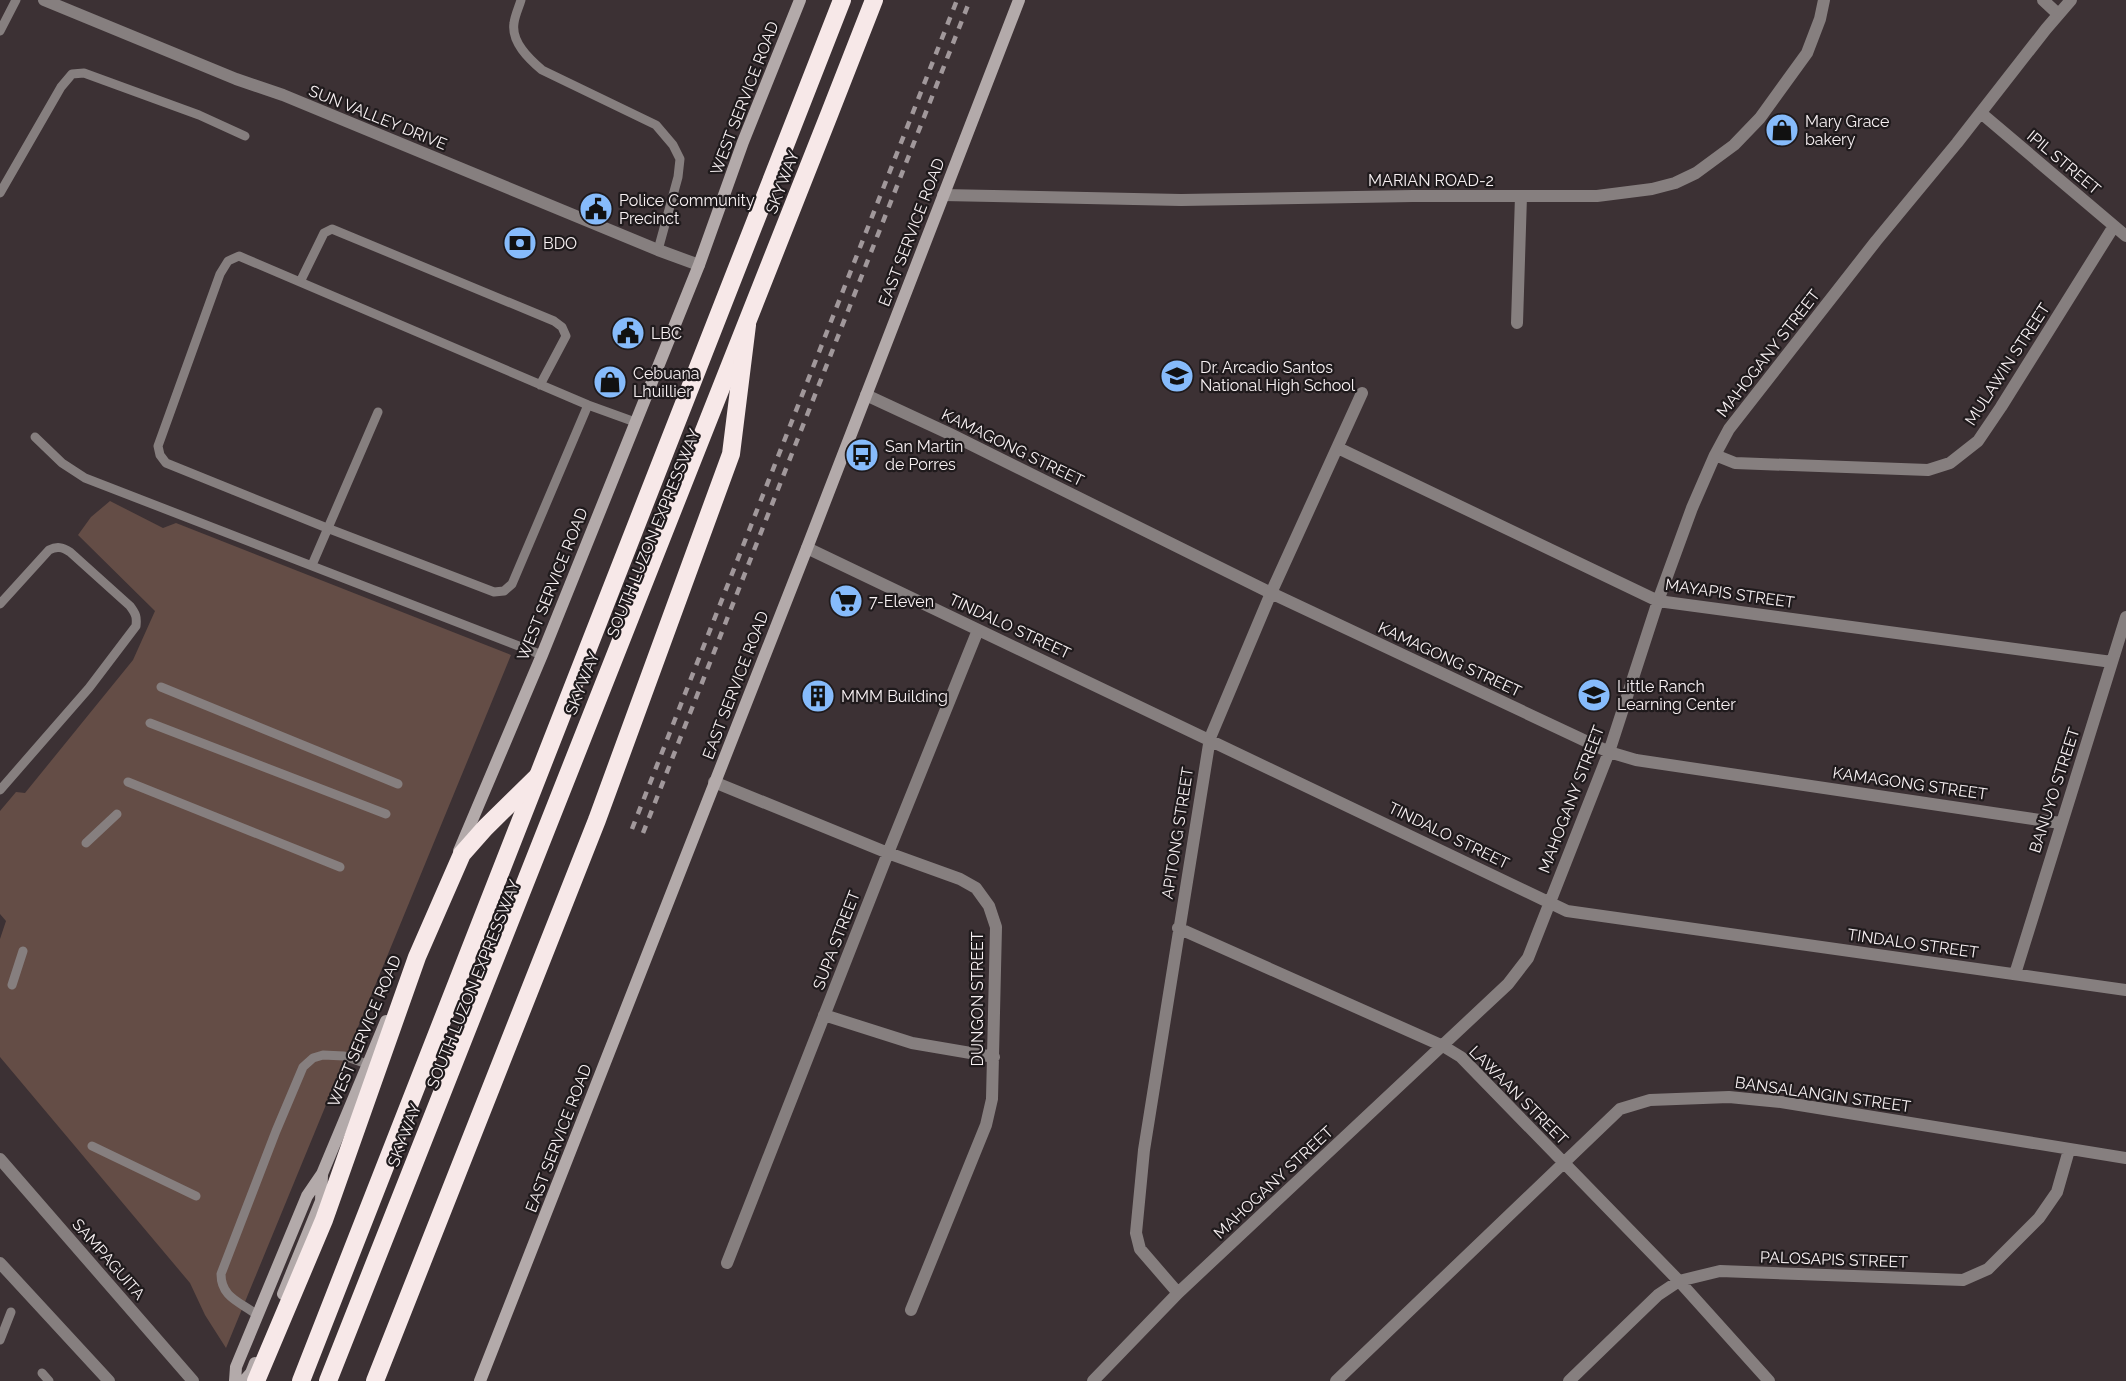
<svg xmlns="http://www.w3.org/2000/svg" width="2126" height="1381" viewBox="0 0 2126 1381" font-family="Raleway,sans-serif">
	<rect width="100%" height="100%" fill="#3c3134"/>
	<path fill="#644d46" d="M110,501L163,528L176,523L511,655L226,1348L205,1315L190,1283L0,1057V939L6,921L0,914V811L16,792L25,793L133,660L155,611L78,535L91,517Z"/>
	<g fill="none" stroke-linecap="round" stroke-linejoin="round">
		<path stroke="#867f7f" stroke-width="9" d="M521,0C519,7 515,15 514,23C511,42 529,59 542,70L656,125L673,145L680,159L678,177L658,250
			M0,31L16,0
			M0,193L61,87L72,74L84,73L199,115L245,136
			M300,282L324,233L332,229L554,321L562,327L566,336L540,385
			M588,405L512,584L504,591L494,592L327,528L166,463L160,455L158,446L220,274L228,261L239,256L588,405L635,422
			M35,437L62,463L85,478L542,655
			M312,565L378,412
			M0,604L49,550C57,546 62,547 70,552L130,606C136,614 137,617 136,626L89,688L0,790
			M161,687L398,784
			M150,723L386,814
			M128,782L340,867
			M86,843L117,814
			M12,985L23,951
			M92,1146L196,1196
			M257,1315C241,1302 221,1298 221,1274L276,1131L303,1067L313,1058L323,1055L344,1056L367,1064
			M0,1340L11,1312
			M42,1373L49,1381"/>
		<path stroke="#867f7f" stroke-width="12" d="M44,0L236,79L283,95L658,250L699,265
			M2043,0L2058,14
			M1981,113L2126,236
			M943,195L1181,200L1413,196H1597L1652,189L1675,183L1696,173L1734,145L1760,118L1807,53L1820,19L1824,0
			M1517,323L1521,196
			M866,395L950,434L1271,593L1609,752L1636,760L2060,823
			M1338,448L1658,601L2112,662
			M1715,455L1735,463L1928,470L1950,463L1978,441L2001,407L2114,226
			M807,548L1567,911L2126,990
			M714,782L888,853L960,879L976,888L989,906L996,927L992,1099L986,1125L911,1310
			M1178,928L1443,1046L1461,1057L1679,1281L1769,1381
			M2015,974L2126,617
			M824,1015L912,1043L994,1057
			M0,1263L109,1381
			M727,1263L888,853L978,630
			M1178,1293L1140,1249L1136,1233L1144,1150L1210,738L1271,593L1362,393
			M1093,1381L1178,1293L1508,984L1528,958L1609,752L1658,601L1692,508L1715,455L1729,429L1876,241L1957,143L2046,29L2071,0
			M1336,1381L1620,1109L1650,1100L1729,1097L1781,1102L2126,1158
			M1569,1381L1658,1295L1679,1281L1720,1271L1963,1280L1988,1269L2039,1218L2057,1192L2069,1150"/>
		<path stroke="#867f7f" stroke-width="12" d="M0,1159L193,1381"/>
		<path stroke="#b3aaaa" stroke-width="12" d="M459,851L542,655L699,265L743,142L800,0
			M283,1294L321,1201L322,1175
			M235,1381L236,1367L307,1196L322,1174L386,1021
			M244,1381L251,1373L255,1363
			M480,1381L807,548L1019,0"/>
		<path stroke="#f7e8e8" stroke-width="18" d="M301,1381L842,0
			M328,1381C509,920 694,461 874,0"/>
		<path stroke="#a1989b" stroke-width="4.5" stroke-dasharray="8 8" stroke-linecap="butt" d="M632,829L957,0
			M643,833L970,0"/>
		<path stroke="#f7e8e8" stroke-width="18" d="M256,1381L324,1220L417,957L462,854L485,828L537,777
			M375,1381L597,820L731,454L747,325"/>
	</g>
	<defs>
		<symbol id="shop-disc" viewBox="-11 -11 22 22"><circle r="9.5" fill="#86bbfb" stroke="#1f1a1c"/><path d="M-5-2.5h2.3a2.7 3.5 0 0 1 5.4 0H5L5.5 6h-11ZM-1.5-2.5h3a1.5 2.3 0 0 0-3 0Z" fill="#111"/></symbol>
		<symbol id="civic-disc" viewBox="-11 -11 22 22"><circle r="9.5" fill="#86bbfb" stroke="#1f1a1c"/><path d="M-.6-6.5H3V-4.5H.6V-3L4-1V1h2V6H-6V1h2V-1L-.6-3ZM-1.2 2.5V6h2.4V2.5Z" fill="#111"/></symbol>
		<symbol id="bank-disc" viewBox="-11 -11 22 22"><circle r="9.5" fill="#86bbfb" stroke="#1f1a1c"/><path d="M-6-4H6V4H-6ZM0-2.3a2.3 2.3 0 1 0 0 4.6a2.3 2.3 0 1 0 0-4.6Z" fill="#111"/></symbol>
		<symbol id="school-disc" viewBox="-11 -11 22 22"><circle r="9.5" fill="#86bbfb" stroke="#1f1a1c"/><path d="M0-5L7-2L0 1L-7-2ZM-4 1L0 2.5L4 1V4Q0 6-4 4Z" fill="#111"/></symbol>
		<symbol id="bus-disc" viewBox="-11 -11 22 22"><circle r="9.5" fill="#86bbfb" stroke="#1f1a1c"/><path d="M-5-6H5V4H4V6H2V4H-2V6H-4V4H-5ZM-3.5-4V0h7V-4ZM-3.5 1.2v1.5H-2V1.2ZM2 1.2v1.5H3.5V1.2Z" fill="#111"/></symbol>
		<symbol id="supermarket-disc" viewBox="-11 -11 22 22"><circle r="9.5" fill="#86bbfb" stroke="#1f1a1c"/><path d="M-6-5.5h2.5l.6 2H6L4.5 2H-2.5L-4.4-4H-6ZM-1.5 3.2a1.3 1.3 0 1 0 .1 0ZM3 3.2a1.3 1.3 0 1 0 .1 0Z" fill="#111"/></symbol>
		<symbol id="building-disc" viewBox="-11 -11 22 22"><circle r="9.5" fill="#86bbfb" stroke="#1f1a1c"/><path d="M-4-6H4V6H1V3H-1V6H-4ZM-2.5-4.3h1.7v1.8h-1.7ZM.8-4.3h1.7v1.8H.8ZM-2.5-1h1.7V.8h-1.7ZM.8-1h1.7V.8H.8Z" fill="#111"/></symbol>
	</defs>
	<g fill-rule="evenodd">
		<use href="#shop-disc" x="1763" y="111" width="38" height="38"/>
		<use href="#civic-disc" x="577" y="190" width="38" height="38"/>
		<use href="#bank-disc" x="501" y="224" width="38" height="38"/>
		<use href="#civic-disc" x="609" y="314" width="38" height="38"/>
		<use href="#school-disc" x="1158" y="357" width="38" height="38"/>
		<use href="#shop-disc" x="591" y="363" width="38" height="38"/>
		<use href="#bus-disc" x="843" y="436" width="38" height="38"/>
		<use href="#supermarket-disc" x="827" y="582" width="38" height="38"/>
		<use href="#school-disc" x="1575" y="676" width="38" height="38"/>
		<use href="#building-disc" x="799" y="677" width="38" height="38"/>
	</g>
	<g text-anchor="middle" stroke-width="4.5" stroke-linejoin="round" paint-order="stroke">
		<g font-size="16" fill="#f8f1f3" stroke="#1f1a1c">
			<text transform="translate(744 98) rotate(-69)" y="6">WEST SERVICE ROAD</text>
			<text transform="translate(378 117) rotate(22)" y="6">SUN VALLEY DRIVE</text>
			<text transform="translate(2064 162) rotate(40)" y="6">IPIL STREET</text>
			<text x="1431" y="186">MARIAN ROAD-2</text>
			<text transform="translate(782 182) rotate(-69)" y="6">SKYWAY</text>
			<text transform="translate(911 232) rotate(-69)" y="6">EAST SERVICE ROAD</text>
			<text transform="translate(1768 353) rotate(-52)" y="6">MAHOGANY STREET</text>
			<text transform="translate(2007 364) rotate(-57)" y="6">MULAWIN STREET</text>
			<text transform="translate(1013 447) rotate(26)" y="6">KAMAGONG STREET</text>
			<text transform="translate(653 533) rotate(-68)" y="6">SOUTH LUZON EXPRESSWAY</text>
			<text transform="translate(552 584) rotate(-68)" y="6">WEST SERVICE ROAD</text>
			<text transform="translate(1730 593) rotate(8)" y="6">MAYAPIS STREET</text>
			<text transform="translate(1010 626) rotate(25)" y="6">TINDALO STREET</text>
			<text transform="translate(1450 659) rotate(25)" y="6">KAMAGONG STREET</text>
			<text transform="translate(582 683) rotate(-68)" y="6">SKYWAY</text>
			<text transform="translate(735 685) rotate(-69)" y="6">EAST SERVICE ROAD</text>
			<text transform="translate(1910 783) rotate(8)" y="6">KAMAGONG STREET</text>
			<text transform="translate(2054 790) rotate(-72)" y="6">BANUYO STREET</text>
			<text transform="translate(1571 799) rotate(-69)" y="6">MAHOGANY STREET</text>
			<text transform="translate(1177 833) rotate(-81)" y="6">APITONG STREET</text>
			<text transform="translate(1449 835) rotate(26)" y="6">TINDALO STREET</text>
			<text transform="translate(836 940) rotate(-69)" y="6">SUPA STREET</text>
			<text transform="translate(1913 943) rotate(8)" y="6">TINDALO STREET</text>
			<text transform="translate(473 984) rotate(-68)" y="6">SOUTH LUZON EXPRESSWAY</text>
			<text transform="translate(977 999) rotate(-90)" y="6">DUNGON STREET</text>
			<text transform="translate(364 1031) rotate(-67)" y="6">WEST SERVICE ROAD</text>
			<text transform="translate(1823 1094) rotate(8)" y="6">BANSALANGIN STREET</text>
			<text transform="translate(1519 1095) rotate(45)" y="6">LAWAAN STREET</text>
			<text transform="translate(404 1135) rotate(-69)" y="6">SKYWAY</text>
			<text transform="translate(558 1138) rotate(-69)" y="6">EAST SERVICE ROAD</text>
			<text transform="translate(1273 1182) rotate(-43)" y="6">MAHOGANY STREET</text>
			<text transform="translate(109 1259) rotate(49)" y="6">SAMPAGUITA</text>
			<text transform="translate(1834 1259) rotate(2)" y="6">PALOSAPIS STREET</text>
		</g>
		<g font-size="16" fill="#f8f1f3" stroke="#1f1a1c" text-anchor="start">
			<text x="1805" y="127">Mary Grace<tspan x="1805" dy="18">bakery</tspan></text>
			<text x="619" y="206">Police Community<tspan x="619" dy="18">Precinct</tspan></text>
			<text x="543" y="249">BDO</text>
			<text x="651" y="339">LBC</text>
			<text x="1200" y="373">Dr. Arcadio Santos<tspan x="1200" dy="18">National High School</tspan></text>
			<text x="633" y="379">Cebuana<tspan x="633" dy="18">Lhuillier</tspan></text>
			<text x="885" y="452">San Martin<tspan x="885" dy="18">de Porres</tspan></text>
			<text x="869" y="607">7-Eleven</text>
			<text x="1617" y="692">Little Ranch<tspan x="1617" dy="18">Learning Center</tspan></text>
			<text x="841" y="702">MMM Building</text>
		</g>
	</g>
</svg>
